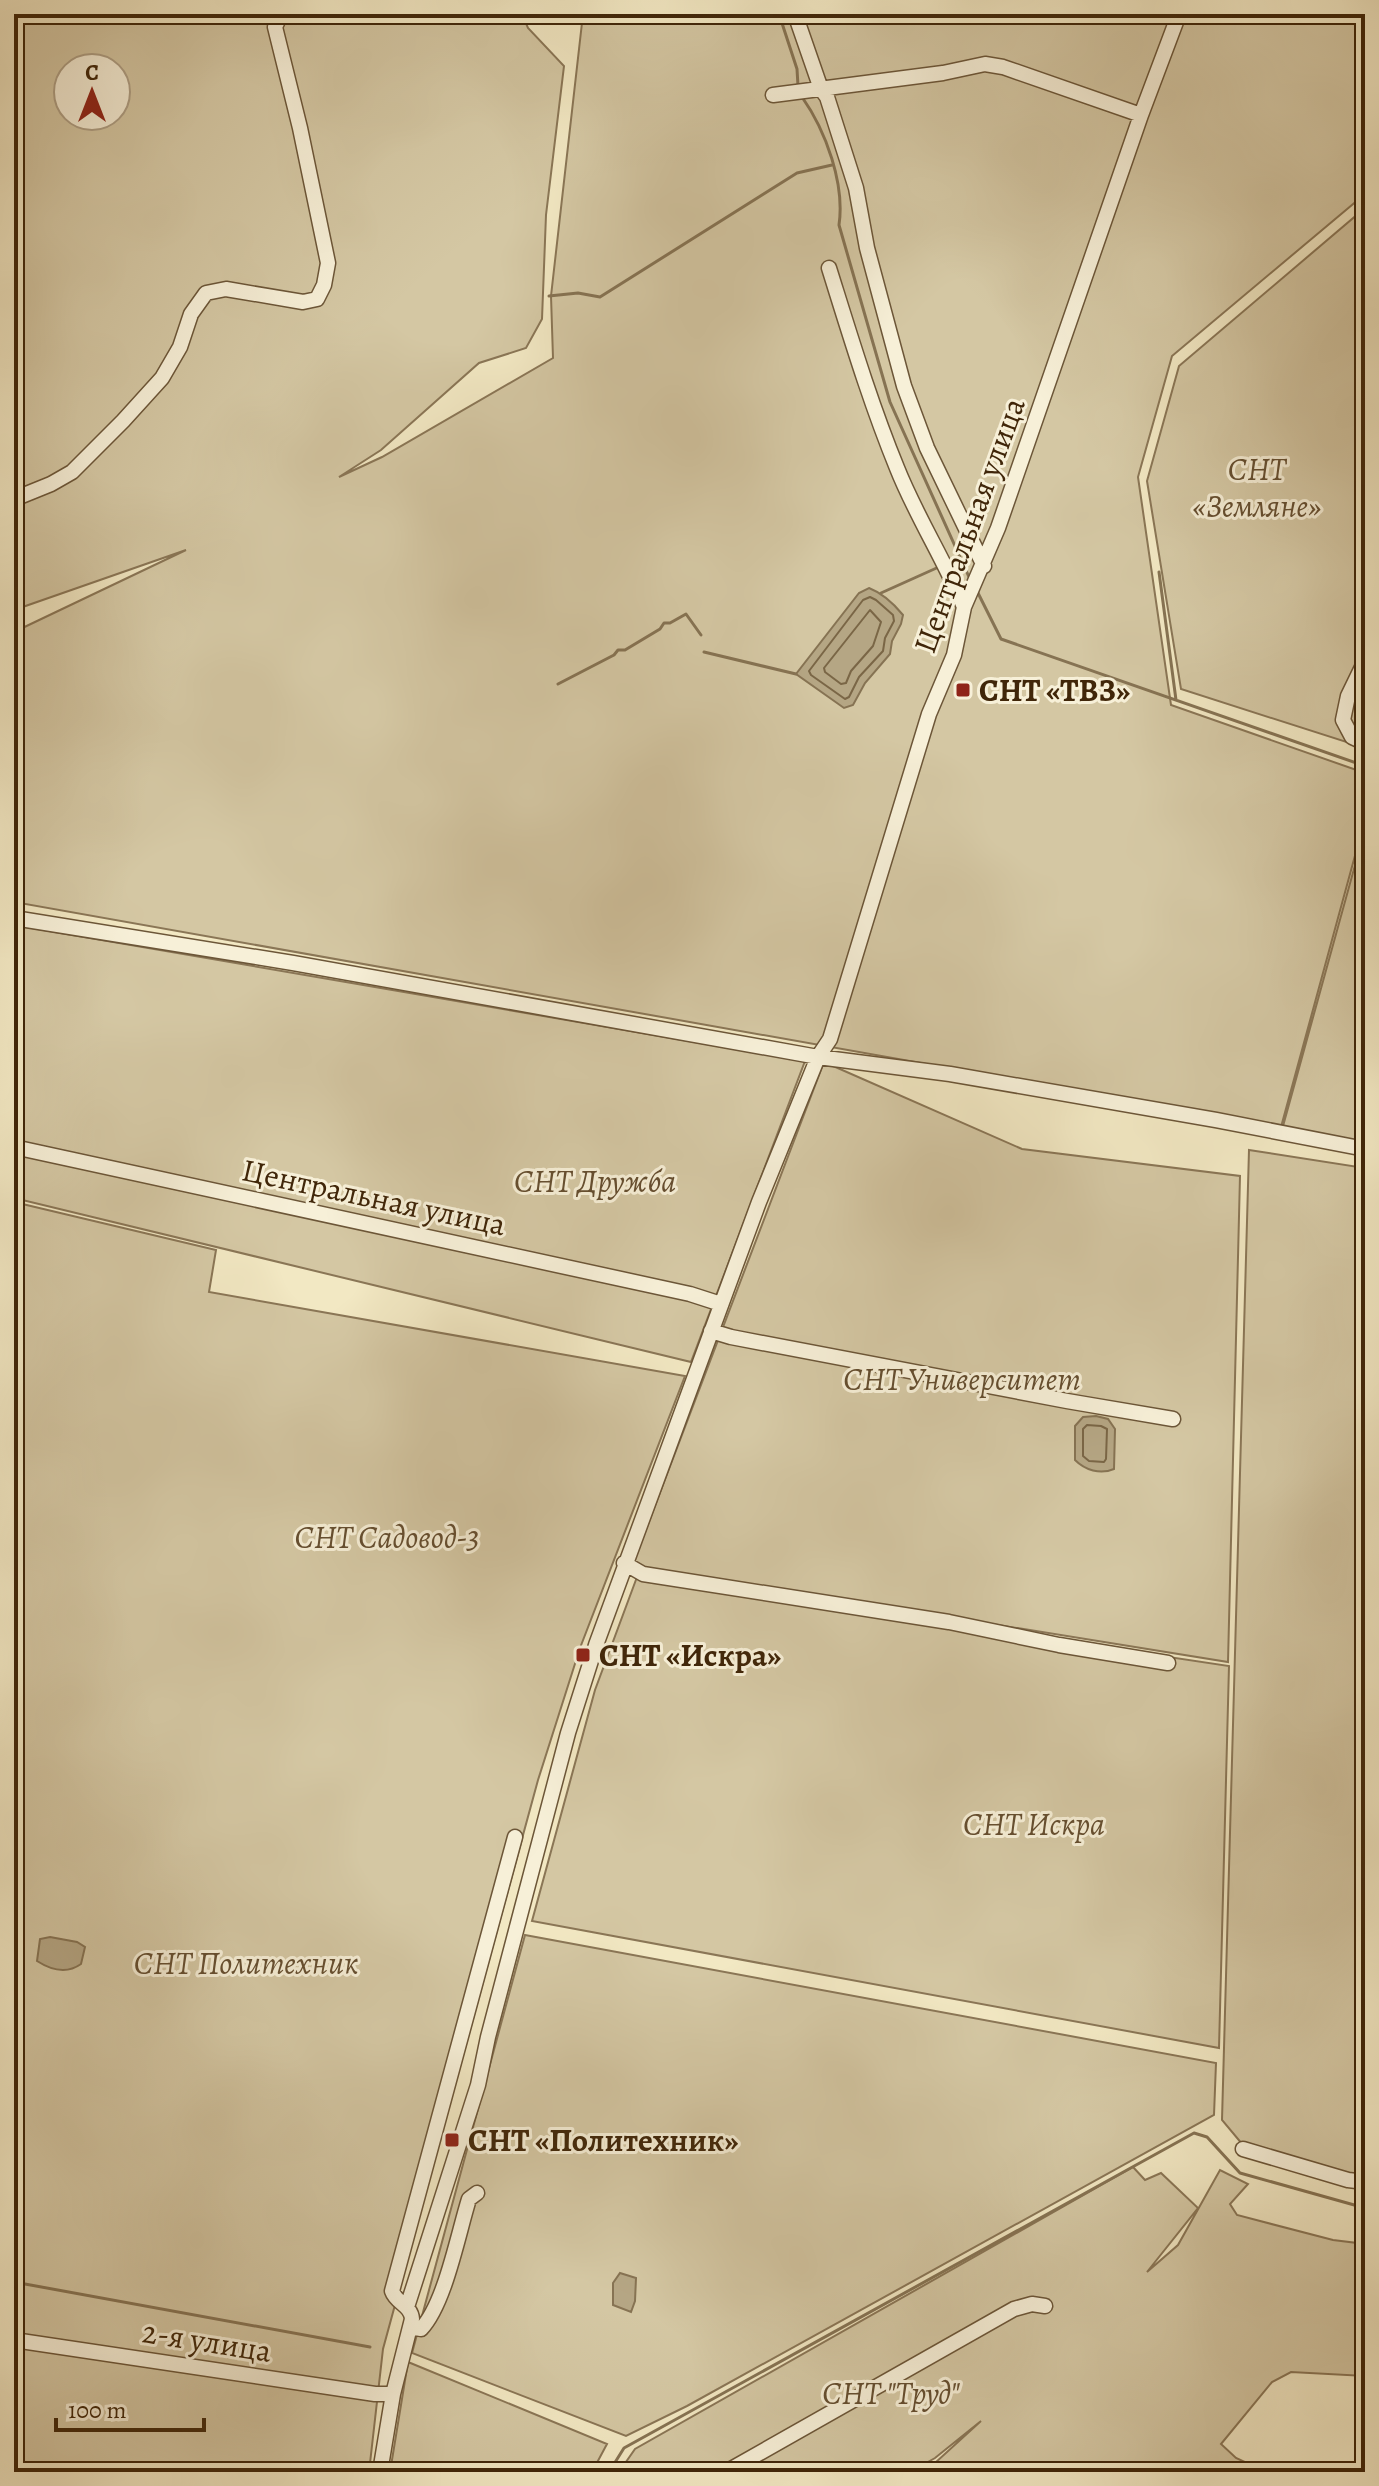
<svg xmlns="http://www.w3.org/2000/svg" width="1379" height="2486" viewBox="0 0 1379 2486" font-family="Alegreya,serif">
	<rect width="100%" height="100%" fill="#f2e8c3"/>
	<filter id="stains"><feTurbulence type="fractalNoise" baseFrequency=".0025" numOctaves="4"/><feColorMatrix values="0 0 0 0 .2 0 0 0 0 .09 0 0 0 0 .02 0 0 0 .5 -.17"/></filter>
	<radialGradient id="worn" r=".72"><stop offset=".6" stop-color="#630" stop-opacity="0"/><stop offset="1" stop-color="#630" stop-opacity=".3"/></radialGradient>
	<path fill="#d4c7a3" stroke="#8a7656" stroke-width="2" fill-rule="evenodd" d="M14,14H522L528,28L564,66L546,215L542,319L526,348L479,363L381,450L339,477L382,457L553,358L551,296L583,14H1365V194L1172,356L1138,477L1171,705L1365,773V819L1281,1127L14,902V632L186,550L14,610ZM68,68H116V116H68Z
		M1365,208V748L1181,689L1147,481L1179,366Z
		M1365,829V1154L1280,1137Z
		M14,925L805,1061L691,1362L14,1198Z
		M824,1062L1022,1149L1240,1176L1228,1662L632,1566Z
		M1249,1150L1365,1168V2188L1253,2157L1222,2120Z
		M14,1202L216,1250L209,1292L685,1376L580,1648L538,1780L383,2349L369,2472H14Z
		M637,1577L1229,1666L1219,2048L532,1921L595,1690Z
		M525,1935L1216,2063L1214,2115L687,2406L626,2436L412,2353Z
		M1133,2167L1145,2180L1161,2173L1198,2208L1147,2272L1178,2245L1220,2170L1248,2184L1230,2204L1237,2215L1333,2240L1365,2244V2376L1291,2372L1272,2382L1221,2444L1236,2458L1260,2469L1261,2472H918L935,2463L981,2421L935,2458L910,2472H619L635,2449Z
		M408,2362L607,2444L592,2472H390Z"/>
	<path fill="#b5a684" stroke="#867353" stroke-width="2" d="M869,588C882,593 894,604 903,615L901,624L892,641L890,654L865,683L853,705L844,708L796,674L859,593Z
		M1096,1416L1108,1419L1115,1429L1114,1469C1100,1475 1085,1470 1075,1460V1426L1083,1417Z
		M50,1937L77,1942L85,1947L81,1964C67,1974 51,1970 37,1961L40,1939Z
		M620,2273L636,2278L635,2301L631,2312L613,2305V2283Z"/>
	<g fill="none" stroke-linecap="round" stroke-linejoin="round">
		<path stroke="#7a6646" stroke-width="2" d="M870,597L876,600L893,615L894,621L885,638L883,651L859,677L849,697L845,699L811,675L809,671L863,600Z
			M870,610L881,622L873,646L851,671L846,683L841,684L825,672L824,668Z
			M1087,1425L1101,1426L1107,1429L1106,1459L1104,1462L1089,1461L1083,1456V1429Z"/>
		<path stroke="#867353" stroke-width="3" d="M779,14L797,69L798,86
			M802,97C826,131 845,184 839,225L890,402L969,577
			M549,296L578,293L600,297L797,173L832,165
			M1159,572L1176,700
			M881,593L941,566
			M978,593L1001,639L1365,766
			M704,652L796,674
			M558,684L614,655L618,650H625L660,629L664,623H670L686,614L701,635
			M14,2282L370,2347
			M609,2472L624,2448L1194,2133L1207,2137L1240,2173L1365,2208"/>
		<defs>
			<path id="minor" d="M795,14L821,89L827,97L856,188L867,248L904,386L927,448L984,566
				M773,95L943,73L985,64L1003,67L1141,115
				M829,268C850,335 870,402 897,468C916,516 944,559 964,607
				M14,499L51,484L72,472L123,421L162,378L180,347L191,314L206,293L226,289L303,302L317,299L324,285L328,263L300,128L275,27L281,14
				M1365,661L1348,696L1343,720L1352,737L1365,743
				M14,918L293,963L818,1057L950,1074L1216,1120L1365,1149
				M14,1147L690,1294L721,1304
				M711,1331L731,1337L1067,1401L1173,1419
				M624,1563L643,1574L949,1622L1059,1645L1168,1663
				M1243,2149L1348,2180L1365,2182
				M407,2307L478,2085L488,2037L568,1733L596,1645L759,1202L818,1057L830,1039L929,714L954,655L964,607L998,528L1141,115L1179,14
				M410,2327L421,2329C445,2304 458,2234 469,2199L477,2193
				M14,2340L375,2394H393
				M380,2472L393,2394L412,2319C411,2305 396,2303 392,2291L515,1837
				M726,2472L1014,2309L1032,2304L1045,2306"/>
		</defs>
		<use href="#minor" stroke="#6c5638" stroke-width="17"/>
		<use href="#minor" stroke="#f7f0d8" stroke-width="14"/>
	</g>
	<g fill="#8f2418" stroke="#f7f0d8" stroke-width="3">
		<rect x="955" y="682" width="16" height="16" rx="4"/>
		<rect x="575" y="1647" width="16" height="16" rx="4"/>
		<rect x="444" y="2132" width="16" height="16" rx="4"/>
	</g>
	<g text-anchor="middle" stroke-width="6" stroke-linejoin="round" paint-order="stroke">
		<g font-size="32" font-style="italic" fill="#654e30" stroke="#f7f0d8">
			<text x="1257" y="480">СНТ<tspan x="1257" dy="37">«Земляне»</tspan></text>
			<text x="595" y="1192">СНТ Дружба</text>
			<text x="962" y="1390">СНТ Университет</text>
			<text x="387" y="1548">СНТ Садовод-3</text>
			<text x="1034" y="1835">СНТ Искра</text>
			<text x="246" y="1974">СНТ Политехник</text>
			<text x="891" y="2404">СНТ "Труд"</text>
		</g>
		<g font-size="32" fill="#402609" stroke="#f7f0d8">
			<text transform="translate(969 525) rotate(-70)" y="11">Центральная улица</text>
			<text transform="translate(374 1197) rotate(12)" y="11">Центральная улица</text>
			<text transform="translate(207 2341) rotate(9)" y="11">2-я улица</text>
		</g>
		<g font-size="32" font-weight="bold" fill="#402609" stroke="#f7f0d8" text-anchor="start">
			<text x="979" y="701">СНТ «ТВЗ»</text>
			<text x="599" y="1666">СНТ «Искра»</text>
			<text x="468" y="2151">СНТ «Политехник»</text>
		</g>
	</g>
	<rect width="1379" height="2486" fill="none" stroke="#f2e8c3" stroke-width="48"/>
	<rect x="16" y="16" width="1347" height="2454" fill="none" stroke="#402609" stroke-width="4"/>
	<rect x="24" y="24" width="1331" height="2438" fill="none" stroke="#402609" stroke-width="2"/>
	<g transform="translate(92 92)"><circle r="38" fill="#f7f0d8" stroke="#ae9f85" stroke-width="2"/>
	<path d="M0-6L14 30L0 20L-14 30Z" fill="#8f2418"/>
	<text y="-12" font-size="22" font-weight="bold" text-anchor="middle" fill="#402609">С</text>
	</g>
	<path d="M56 2418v12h148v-12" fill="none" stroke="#402609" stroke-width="4"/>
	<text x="68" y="2418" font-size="24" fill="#402609" stroke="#f7f0d8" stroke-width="6" paint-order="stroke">100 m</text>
	<rect width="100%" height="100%" filter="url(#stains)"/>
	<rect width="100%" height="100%" fill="url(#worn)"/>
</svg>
